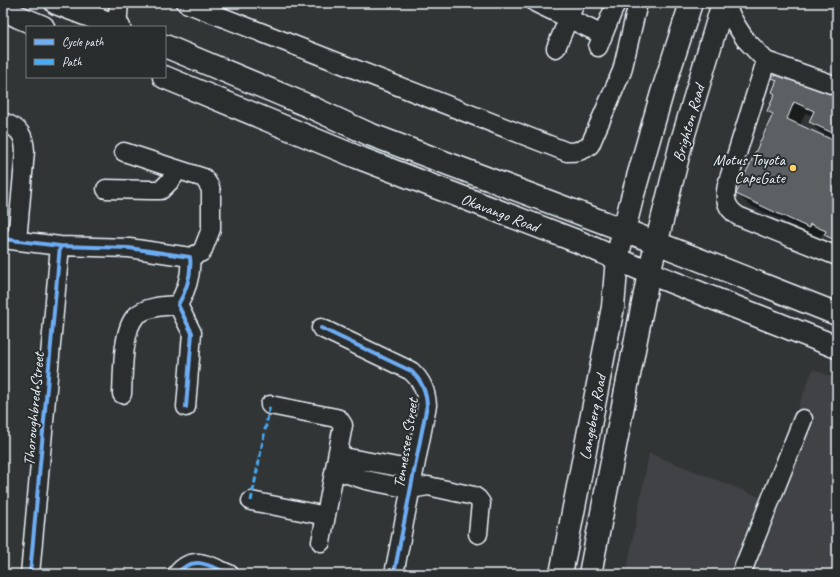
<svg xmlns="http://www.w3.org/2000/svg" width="840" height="577" viewBox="0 0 840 577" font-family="Caveat,sans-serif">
	<rect width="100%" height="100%" fill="#323536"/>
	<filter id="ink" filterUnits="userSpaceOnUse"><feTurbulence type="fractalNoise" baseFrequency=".025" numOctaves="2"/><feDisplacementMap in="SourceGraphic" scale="8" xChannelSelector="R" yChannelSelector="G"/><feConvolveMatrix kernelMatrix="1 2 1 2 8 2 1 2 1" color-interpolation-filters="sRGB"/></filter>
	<g filter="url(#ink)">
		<path fill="#3f4244" d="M813,369L837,379V574H626L649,453L762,498Z"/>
		<path fill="#0007" d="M773,77L837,99V141L821,133L810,122L813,116L805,113L800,126L837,143V246L828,237L822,234L820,238L749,205L737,194L773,116L768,111L776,94L778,82Z"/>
		<path fill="#5c6063" stroke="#e8f1f8" d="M776,69L837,97V135L809,122L814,111L794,102L787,119L837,142V241L824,235L826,231L810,224L809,228L736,194L773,114L767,111L775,94L772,92L777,80L772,78Z"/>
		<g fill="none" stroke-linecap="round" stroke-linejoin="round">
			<defs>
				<path id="minor" d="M186,3L567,152C576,152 583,151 590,145L622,71L638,3
					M536,3L603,35
					M724,3L736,25L745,39L766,61L837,86
					M117,27L119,3
					M598,47L616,3
					M556,48L575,3
					M766,61L727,185C724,199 726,208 738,216L837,256
					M3,122C19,128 24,134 25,151L17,241
					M124,152L204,178L210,187L211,192V229L202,252L190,257
					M106,189L150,190H161L171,180L178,170
					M3,239L60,246L129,248L190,257C192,274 186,291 178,305L192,333L186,407
					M321,328L411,371C422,381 426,391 427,405L394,574
					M122,394C123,375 122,329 136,316C147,306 165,306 178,305
					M270,405L336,418L339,419L343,425L321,542
					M338,456L414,470
					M335,470L366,480L410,489L428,486L474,496L478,499L481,503L478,534
					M251,501L326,516
					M30,574L60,246
					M177,574C193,554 210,566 229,574
					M741,574L803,419"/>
				<path id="major" d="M56,3L119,27
					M3,9L19,17L43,27
					M165,46L304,104L369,134L624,230L837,314
					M164,77L357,157L579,242L649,273L837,347
					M561,574L613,307L617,258L632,198L662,93L691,3
					M590,574L649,273L681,144L723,3"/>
			</defs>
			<use href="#minor" stroke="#e8f1f8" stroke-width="21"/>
			<use href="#major" stroke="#e8f1f8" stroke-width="25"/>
			<use href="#minor" stroke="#2a2d2e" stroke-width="18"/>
			<use href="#major" stroke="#2a2d2e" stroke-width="22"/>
			<path stroke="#46acf6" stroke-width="3" stroke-dasharray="6 3" stroke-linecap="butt" d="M251,501L270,405"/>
			<defs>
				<path id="cycleway" d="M3,239L60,246L129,248L190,257C192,274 186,291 178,305L192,333L186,407
					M321,328L411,371C422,381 426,391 427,405L394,574
					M30,574L60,246
					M177,574C193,554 210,566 229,574"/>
			</defs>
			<use href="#cycleway" stroke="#2a2d2e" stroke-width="6"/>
			<use href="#cycleway" stroke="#6dadf4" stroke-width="4"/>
		</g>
	</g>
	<circle fill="#ffd166" stroke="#2a2d2e" stroke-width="1.5" cx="793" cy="168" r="4"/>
	<g text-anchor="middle" stroke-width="4" stroke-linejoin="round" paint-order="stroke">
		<g font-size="16" fill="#e8f1f8" stroke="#2a2d2e">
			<text transform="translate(688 123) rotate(-74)" y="6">Brighton Road</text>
			<text transform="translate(500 212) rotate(21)" y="6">Okavango Road</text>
			<text transform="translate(33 409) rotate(-85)" y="6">Thoroughbred Street</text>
			<text transform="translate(592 417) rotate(-79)" y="6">Langeberg Road</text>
			<text transform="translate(405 443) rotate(-81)" y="6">Tennessee Street</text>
		</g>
		<g font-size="16" fill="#e8f1f8" stroke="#2a2d2e" text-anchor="end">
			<text x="785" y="165">Motus Toyota<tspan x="785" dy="18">CapeGate</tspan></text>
		</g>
	</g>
	<rect width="840" height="577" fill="none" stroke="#2a2d2e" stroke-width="16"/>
	<rect x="8" y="8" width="824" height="561" fill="none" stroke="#e8f1f8" stroke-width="1.5" filter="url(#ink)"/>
	<rect x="26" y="26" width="140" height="52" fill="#2a2d2e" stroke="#767b7f"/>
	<rect x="34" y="39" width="20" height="6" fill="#6dadf4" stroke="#767b7f"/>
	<text x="62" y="46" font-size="12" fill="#e8f1f8">Cycle path</text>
	<rect x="34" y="59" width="20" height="6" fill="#46acf6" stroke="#767b7f"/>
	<text x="62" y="66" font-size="12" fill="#e8f1f8">Path</text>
</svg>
